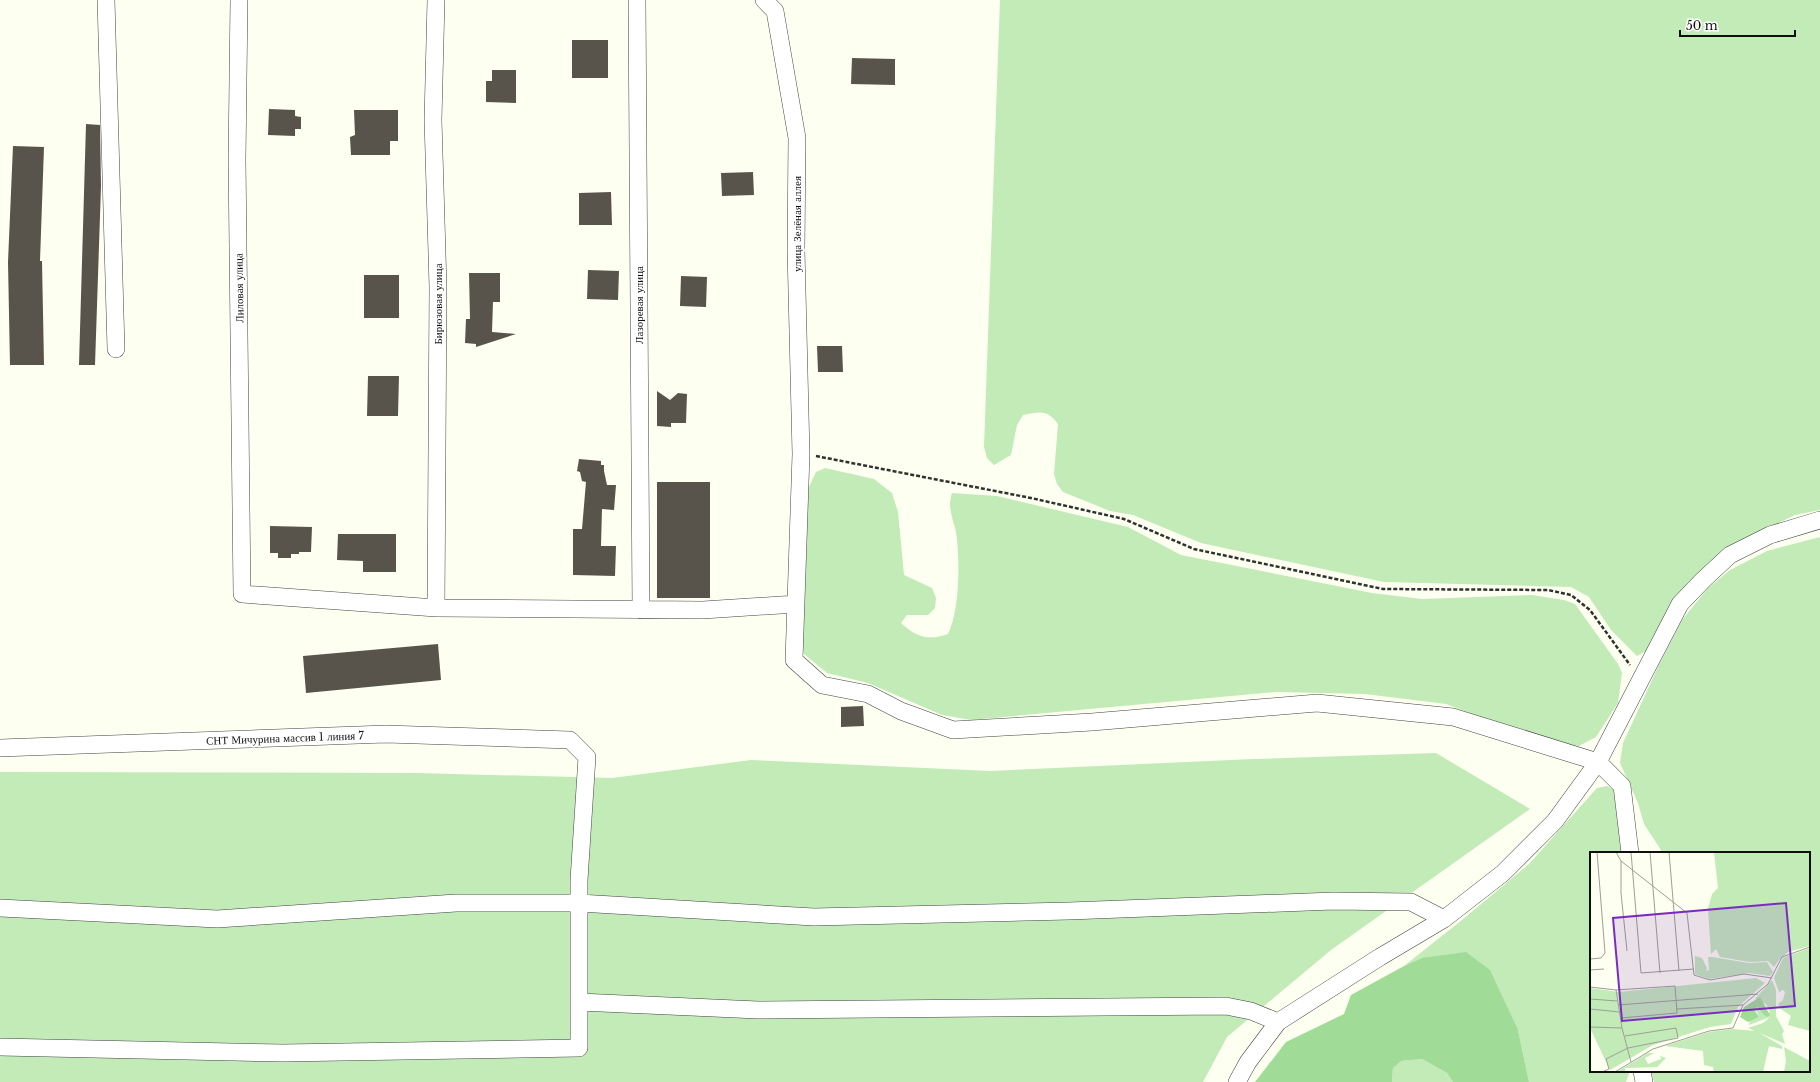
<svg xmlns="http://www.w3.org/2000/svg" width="1820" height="1082" viewBox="0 0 1820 1082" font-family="'Libre Baskerville',serif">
	<rect width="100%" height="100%" fill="#fdfff0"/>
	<path fill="#c2ebb8" d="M1000,0H1820V510L1795,515L1731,546L1687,583L1650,649L1637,656L1611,630L1589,597L1571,587L1384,582L1201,543L1133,515L1110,511L1063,492L1057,484L1054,474L1058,424C1047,409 1040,412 1023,415L1017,425L1011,455L994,465L987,458L984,447Z
		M825,468L874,479L892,493L898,512L904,575L932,588L936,598L935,608L928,615H907L901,623C916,637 928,641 948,634C960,610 960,559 956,532C953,518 947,508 952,493L997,496L1128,527L1181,555L1372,593L1422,599L1532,595L1564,600L1575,604L1618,664L1622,673L1618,703L1596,737L1579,746L1549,743L1446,704L1365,694L1276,692L971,720L942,715L868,683L827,673L804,654L798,614L806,563L807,491L816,472Z
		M1820,537V1082H1654L1651,1071H1809V853H1661V850L1644,824L1638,803L1620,763L1623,743L1658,667L1682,620L1708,588L1730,570L1767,551Z
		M1436,753L1530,809L1331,950L1227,1037L1203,1082H0V772L416,773L612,778L751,760L990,771L1253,759Z
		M1607,786L1616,791L1624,853H1591V1071H1630L1626,1082H1529L1518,1030L1422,958L1404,966L1462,920L1529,864L1597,788Z
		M1422,1059L1447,1073L1453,1082H1392L1393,1068L1400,1061Z"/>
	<path fill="#a0dc97" d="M1466,952L1490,970L1518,1030L1529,1082H1453L1447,1073L1422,1059L1401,1061L1393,1068L1392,1082H1255L1286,1042L1344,1014L1351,995L1404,966L1422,958Z"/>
	<path fill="#58544b" d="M572,40H608V78H572Z
		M852,58L895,59V85L851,84Z
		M492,70H516V103L486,102V81H492Z
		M269,109L295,110V116L301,117V129H295V136L268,135Z
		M354,110H398V141H390V155H351L350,137L355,135Z
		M86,124L100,125L101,186L95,365H79Z
		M13,146L44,147L40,261H42L44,365H10L8,262Z
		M753,172L754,195L722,196L721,173Z
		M611,192L612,225H579V193Z
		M588,270L619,271L618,300L587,299Z
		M469,273H500V302H493L492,332L516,334L476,347V344L465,343L466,319H470Z
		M364,275H399V318H364Z
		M681,276L707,277L706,307L680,306Z
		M817,346H842L843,372H818Z
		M368,376H399L398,416H367Z
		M657,391L670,400L678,393L687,394L686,423H671V427L657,426Z
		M579,459L601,461V465H604V471L607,485H616L614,510L602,509L601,546H616L615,576L573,575V529H582L586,482L582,481L580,472L577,471Z
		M657,482H710V598H657Z
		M270,526L312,527L311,552H299V554H291V558H278V553H270Z
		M338,534H396V572H363V561L337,560Z
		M438,644L441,680L306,693L303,656Z
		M863,706L864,726L841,727V707Z"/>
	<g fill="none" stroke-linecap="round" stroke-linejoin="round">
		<defs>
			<path id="minor" d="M106,0L116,349
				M239,0L237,160L242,594L436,608L703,610L796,604
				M637,0L641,610
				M764,0L775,11L797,138L796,250L801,454L794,660L822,685L868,694L901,711L953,730L1092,722L1317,703L1453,717L1598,762L1622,786L1630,853
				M436,608L438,287L433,120L436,0
				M0,748L386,734L570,740L587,757L579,880V1048L283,1053L0,1047
				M0,908L217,919L456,903H579L814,917L1069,911L1333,901L1411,902L1444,919
				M579,1002L758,1010L1226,1006L1251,1011L1278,1022
				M1642,1071L1644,1082
				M1237,1082L1248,1062L1278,1022L1380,957L1444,919L1503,873L1555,821L1598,762L1680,604L1703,580L1730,555L1770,535L1820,520"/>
		</defs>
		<use href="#minor" stroke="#424242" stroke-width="18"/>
		<path stroke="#313131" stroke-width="2.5" stroke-dasharray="4 2" stroke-linecap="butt" d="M816,456L1031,498L1124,519L1194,549L1383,589L1548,590L1571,595L1590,610L1630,665"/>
		<use href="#minor" stroke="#fff" stroke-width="17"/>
	</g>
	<g text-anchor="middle" stroke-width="4" stroke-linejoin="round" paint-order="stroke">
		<g font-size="11" fill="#0f0f0f" stroke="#fff">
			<text transform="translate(797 224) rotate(-90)" y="4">улица Зелёная аллея</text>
			<text transform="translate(239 288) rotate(-91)" y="4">Лиловая улица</text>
			<text transform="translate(438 304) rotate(-90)" y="4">Бирюзовая улица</text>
			<text transform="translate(639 305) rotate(-90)" y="4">Лазоревая улица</text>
			<text transform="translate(285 738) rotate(-2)" y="4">СНТ Мичурина массив 1 линия 7</text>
		</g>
	</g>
	<g transform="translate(1590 852)">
		<rect width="220" height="220" fill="#fdfff0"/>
		<path d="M124,0H220V94L198,100L189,108L184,115L178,109L160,110L130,105L126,97L121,102L118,57L122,42L128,36ZM220,96V179L198,173L201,164L191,157L188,152L193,148L195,140L193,138L189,140L184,126L193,106ZM105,104L112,106L117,116L116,119L119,118L118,105H122L159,111L177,110L183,120L180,124L159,121L119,127L105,122ZM166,126L175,131L148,155L141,172L120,175L63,193L20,218L0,176V136L29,140ZM182,128L186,138V164L194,179L192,182L195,192L158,176L173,171L180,165L159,173L160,168L169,165L165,156H170L176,165L180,160L176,152L165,147ZM142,177L166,179L192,194V197L179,194L173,220H124L123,215L114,213L113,199L75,194L119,180ZM194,195L220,209V220H194L196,209ZM58,201H64L55,206L58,212L71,207L70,204L76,206L67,215L35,216V220H27Z" fill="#c2ebb8"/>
		<path d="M170,145L180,163L176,165L167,155L165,159L169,165L158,170L150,165L154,155Z" fill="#a0dc97"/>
		<path fill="none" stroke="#9e9f96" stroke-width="1" d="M26,0L31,9V41L37,99M41,0L51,121L104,117M60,0L70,121M79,0L89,119M31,9L97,61L104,123L120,128L154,122L182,126M0,107L11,106L15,101L7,0M0,118L14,117M0,135L26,138L85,134L87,161L31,166M26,138L32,176L41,210M0,147L27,149M28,153L168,142M0,157L30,160M87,157L153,153M0,175L32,176M12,220L19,217L16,207L38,196L88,186L86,176L35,184M25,220L63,197L119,179L143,176L153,153L178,132L192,105L220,95"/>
		<path fill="#7b2cbf" fill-opacity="0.15" stroke="#7b2cbf" stroke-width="2" d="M196,51L205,154L32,169L23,66Z"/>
		<rect width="220" height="220" fill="none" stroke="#0f0f0f" stroke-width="2"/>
	</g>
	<path d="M1680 30v6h115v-6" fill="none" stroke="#0f0f0f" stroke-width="2"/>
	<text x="1686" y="30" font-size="12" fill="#0f0f0f" stroke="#ffffff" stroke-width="3" paint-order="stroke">50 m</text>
</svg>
